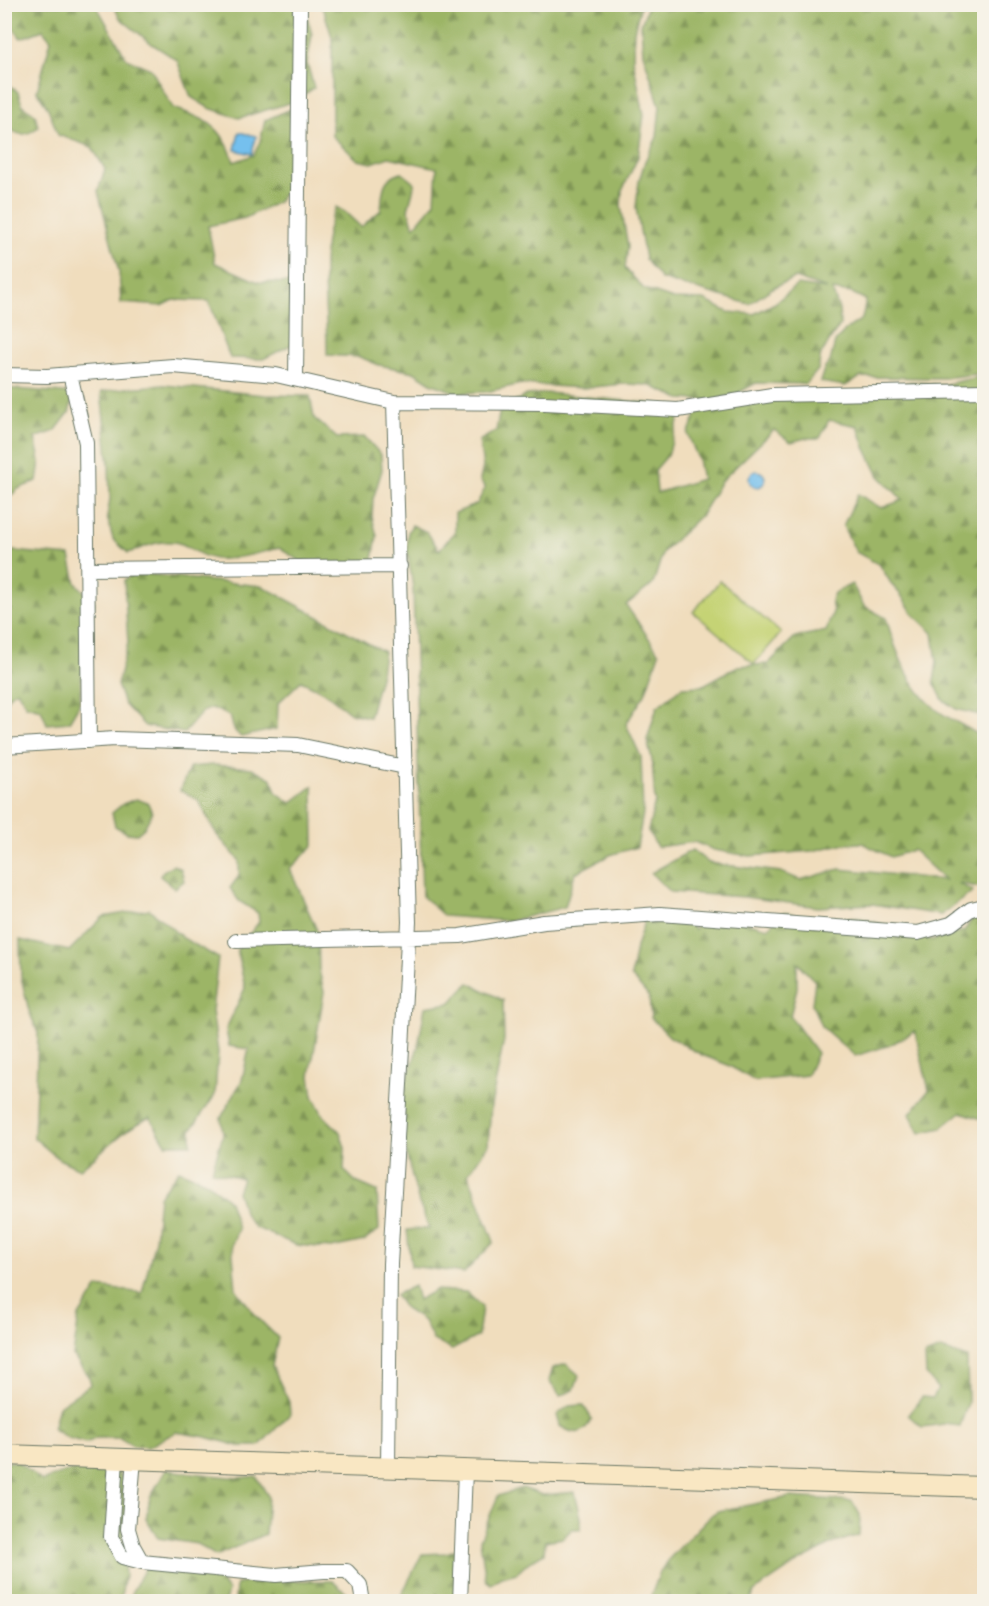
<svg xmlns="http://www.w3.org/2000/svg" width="989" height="1606" viewBox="0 0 989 1606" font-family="'Shantell Sans',sans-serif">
	<defs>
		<pattern id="forest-firs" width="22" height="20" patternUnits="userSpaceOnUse" patternTransform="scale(1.5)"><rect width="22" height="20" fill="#9cb566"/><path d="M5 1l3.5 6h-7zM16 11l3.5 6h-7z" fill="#7f9455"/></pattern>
		<pattern id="water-ripples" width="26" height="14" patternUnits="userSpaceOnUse" patternTransform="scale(1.5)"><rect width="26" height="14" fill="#74c0ee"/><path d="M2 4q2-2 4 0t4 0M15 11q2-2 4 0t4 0" fill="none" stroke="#5f9dc2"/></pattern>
	</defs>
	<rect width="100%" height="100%" fill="#f7f3e8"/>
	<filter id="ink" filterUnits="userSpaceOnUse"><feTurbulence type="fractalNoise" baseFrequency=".0167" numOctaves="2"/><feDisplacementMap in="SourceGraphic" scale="12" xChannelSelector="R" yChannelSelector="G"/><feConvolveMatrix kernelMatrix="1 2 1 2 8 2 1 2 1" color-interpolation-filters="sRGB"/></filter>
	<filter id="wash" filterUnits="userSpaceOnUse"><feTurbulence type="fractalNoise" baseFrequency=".008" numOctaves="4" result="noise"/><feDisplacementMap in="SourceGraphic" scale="24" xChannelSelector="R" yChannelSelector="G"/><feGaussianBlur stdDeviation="1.35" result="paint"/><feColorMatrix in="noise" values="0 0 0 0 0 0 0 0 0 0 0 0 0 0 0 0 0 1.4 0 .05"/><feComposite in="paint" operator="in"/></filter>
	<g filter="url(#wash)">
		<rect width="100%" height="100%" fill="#f0ddbd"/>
		<path fill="#c5d375" stroke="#728854" stroke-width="1.5" d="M720,581L781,633L754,664L693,612Z"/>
		<path fill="url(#forest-firs)" stroke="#5e794d" stroke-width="1.5" d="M4,5H96L127,59L151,69L173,108C207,119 223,126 234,162L254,155L261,139L265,120L296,107V173L278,202L245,218L208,226L215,263L258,282L293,283L295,343L263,359L230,358L209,301L174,300L162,306L121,303L119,272L98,191L105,169L92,147L58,135L48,108L37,91L51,40L43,30L21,38L5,18Z
			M113,5H304L312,35L307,63L314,88L293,102L239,118L209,108L191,97L177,60L152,44L120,18Z
			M319,5H641L634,31L633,60L644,115L638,157L622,191L621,206L628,247L625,268L644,289L673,299L704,300L728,312L754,314L775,303L797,285L827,289L795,278L774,287L749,304L661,279L645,259L636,208L639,181L645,161L657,137L660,106L643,53L641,25L648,5H984V373L944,378L861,377L845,386L820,382L824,369L830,362L835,342L845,330L862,319L866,300L852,293L832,290L839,310L840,325L821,354L818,370L806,384L756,383L736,394L712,401L680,399L649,385L625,384L582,388L521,384L486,392L457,393L431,383L414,372L379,365L360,357L327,355C328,309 315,249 336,207L345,212L361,227L381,210C383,190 381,179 401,172L415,183L408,209L414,227L435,202L437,168L389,157L372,163L358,160L332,136V37L324,11Z
			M9,85L18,92L22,105L35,114L38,127C24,138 18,136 5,125V93Z
			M984,376V716L956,709L943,700L934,682L937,662L933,633L914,615L901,595L892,585L880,565L856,552L843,526L858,494L881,508L903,500L879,476L865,447L858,426L829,420L820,438H806L791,442L774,430L721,481L701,515L663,552L653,584L626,605L659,653L645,694L626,724L641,757L643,813L637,847L610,855L575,873L565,907L510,921L444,916L422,896L413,588L407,548L408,532L412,525L427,532L439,550L455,532V513L477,504L485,488L480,480L483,467L479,441L496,431L500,410L527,395L548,393L656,404L680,415L668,455L655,470L657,493L702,479L698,459L688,434L698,411L750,399L875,391L911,382L941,385Z
			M164,385L265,395L310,396L314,418L337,438L365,437L381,455L382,470L373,499L372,517L377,536L372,565L300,561L279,548C263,552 231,561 216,559C203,558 193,549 182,544C164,537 145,547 128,553L113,539L107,517L110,499L109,465L101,392L125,388Z
			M4,388L74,394L69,413L55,431L35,438L40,461L37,481L18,489L5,501Z
			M12,551L70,556L76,583L94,602L82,674L79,705L69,722L47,724L41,709L26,705L17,690L8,697L5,705V553Z
			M136,573L262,586L384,652L381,673L369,717L351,713L324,692L301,681L278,703L277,729L241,737L234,730L230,716L212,708L202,712L184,733L145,726L124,704L117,685L128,643L124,580Z
			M852,584L864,606L886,618C896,652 908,686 937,710C951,721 970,727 984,739V888L958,883L973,891L941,915L872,904L818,907L745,897L670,892L651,873L692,850L709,863L781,872L800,880L840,869L945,880L913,850L891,857L862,843L842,844L812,851L749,856L714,850L694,842L657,847L648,831L655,802L652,760L647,740L657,707L682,687L702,686L738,666L768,664L795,637L826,631L833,612L831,600L834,593Z
			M213,765L252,768L272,779L276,792L291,803L313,786L314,845L290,869L318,933L319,970L324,992L310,1076L313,1096L323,1115L340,1132L345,1148L344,1170L356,1182L377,1191L379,1230L364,1241L331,1248L296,1245L254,1227L245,1215L237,1192L242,1178L212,1171L223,1134L221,1118L242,1080L249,1049L229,1046L226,1029L245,988L237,950L259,922L258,913L239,901L230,888L239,876V860L217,835L198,800L180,790L190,767Z
			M136,799L148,803L152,813L144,828L137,834L127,833L115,826L112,813L123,804Z
			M173,865L181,869L184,881L175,888L160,876L163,871Z
			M982,905L984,906V1120L961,1112L941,1128L920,1133L910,1114L929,1090L915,1031L890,1045L855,1056L821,1026L812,1004L815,981L797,963V988L790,1016L817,1053L807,1075L755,1081L728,1065L702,1055L670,1037L651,1018L649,997L631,976L636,947L645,919L680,918L694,929L713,914L768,928L784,912L826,922L851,917L865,919L932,940L964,931Z
			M149,909L183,938L218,958L212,1011L218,1052L215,1095L191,1130V1144H166L150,1117L127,1130L80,1169L59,1159L34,1138L38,1033L29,1011L21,977L20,940L69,951L103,917Z
			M469,983L503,1000L504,1040L491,1105L488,1145L468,1174L494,1242L464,1273L411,1266L407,1230L429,1228L419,1203L406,1153L399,1102L418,1047L425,1007L450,1003Z
			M179,1170L207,1182L229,1201L238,1229L232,1244L236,1289L256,1316L278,1338L272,1366L289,1402L290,1414L259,1446H239L206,1437L176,1432L148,1447L133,1446L120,1438H97L86,1443L68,1438L53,1429L59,1406L91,1384L89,1377L73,1356L79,1316L98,1287L142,1293L155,1240L159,1196Z
			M414,1286L418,1300L436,1290L466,1292L482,1307L478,1336L452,1350L433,1340L424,1321L405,1309L395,1295Z
			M941,1349L967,1358L968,1403L960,1426L944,1424L922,1427L908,1415L922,1397L933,1398L938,1389L926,1374L925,1355Z
			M566,1364L579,1375L574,1390L560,1396L549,1381L553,1368Z
			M583,1405L592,1419C583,1435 576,1436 560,1426L557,1415L569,1406Z
			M5,1462H18L42,1481L63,1473L97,1464L116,1471L133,1492L134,1510L122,1538L125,1576L120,1601L5,1602Z
			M166,1470L238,1478L256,1476L268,1496L265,1534L216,1556L197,1544L158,1538L146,1519L150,1497Z
			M522,1488L543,1495L575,1492L581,1518V1529H572L563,1538L545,1541L544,1553L529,1562L517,1573L501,1577L491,1584L486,1580L480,1540L498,1496Z
			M790,1497L852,1501L860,1515L859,1535L834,1543L797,1563L754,1592L751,1601H649L660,1572L667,1561L711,1515L718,1511Z
			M465,1547L462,1601L398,1602L422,1554L446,1553Z
			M150,1560L212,1568L228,1591L225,1602L134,1601L131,1593Z
			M268,1580L332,1581L356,1601L235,1602L236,1584Z"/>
		<path fill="url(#water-ripples)" stroke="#4a7e91" stroke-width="1.5" d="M239,132L256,136L252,154L235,150Z
			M749 479a8 8 0 1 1 16 0a8 8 0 1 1-16 0Z"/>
	</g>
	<g filter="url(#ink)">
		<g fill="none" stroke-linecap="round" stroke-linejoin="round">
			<defs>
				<path id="street" d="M70,374L86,443L89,741
					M4,375L47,376L173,366L276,375L394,402L409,922L390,1264L388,1467
					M296,379L300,4
					M394,402L545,403L678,410L772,395L984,391
					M88,569L400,566
					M4,746L115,739L298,745L405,767
					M236,941L460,936L544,922L660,914L918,933L951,924L971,909L984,906
					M116,1459L111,1537L122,1557L142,1562L133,1546L128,1529L134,1459
					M142,1562L276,1575L324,1571H347L360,1585L363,1602
					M460,1602L465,1470"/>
				<path id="secondary" d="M4,1455L984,1487"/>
			</defs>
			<use href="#street" stroke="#687564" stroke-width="16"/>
			<use href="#secondary" stroke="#687564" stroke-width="22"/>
			<use href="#street" stroke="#fff" stroke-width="14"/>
			<use href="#secondary" stroke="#f9e7c3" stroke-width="20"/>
		</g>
	</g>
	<rect width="989" height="1606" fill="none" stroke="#f7f3e8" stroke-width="24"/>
</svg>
